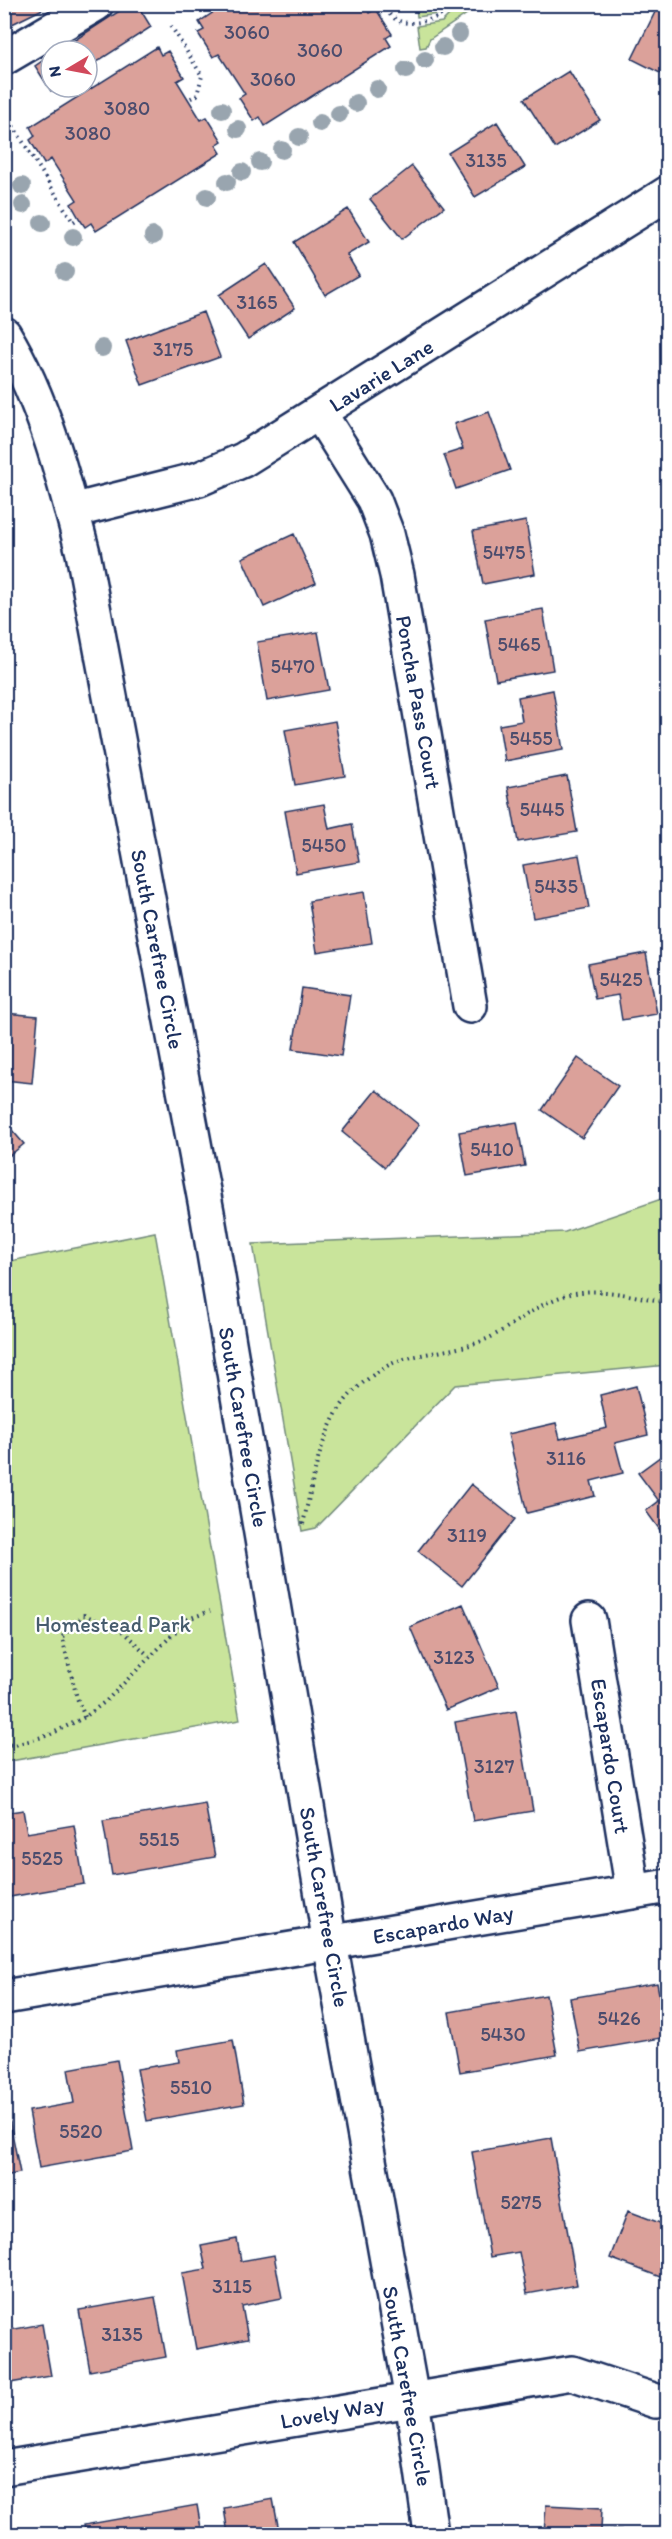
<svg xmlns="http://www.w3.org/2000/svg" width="672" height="2539" viewBox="0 0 672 2539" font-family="Itim,sans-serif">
	<rect width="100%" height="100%" fill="#fff"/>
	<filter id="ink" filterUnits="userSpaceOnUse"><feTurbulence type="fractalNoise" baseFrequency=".0167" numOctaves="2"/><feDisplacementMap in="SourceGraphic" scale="12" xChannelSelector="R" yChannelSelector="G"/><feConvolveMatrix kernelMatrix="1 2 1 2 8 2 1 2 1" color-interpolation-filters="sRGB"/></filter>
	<g filter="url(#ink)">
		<path fill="#c9e49b" stroke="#728a7c" stroke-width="1.5" d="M416,5L419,4L449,5L438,14L417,17Z
			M459,5H480L430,39L426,47L420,48L417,26L442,22Z
			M667,1197V1365L455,1385L316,1528L302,1531L253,1244L565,1232Z
			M155,1232L240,1720L5,1762V1262Z"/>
		<path fill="#dba19a" stroke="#1b2f5e" stroke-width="1.5" d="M4,4H53L4,28Z
			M130,4H137L151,27L87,68V51H58Z
			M226,4H364L369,13L376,9L392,34L386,38L391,46L265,126L260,117L254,121L239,98L245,94L219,54L213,57L198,33L204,30L199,22Z
			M659,4L668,6V77L632,59Z
			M157,47L161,55L168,51L184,77L177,81L201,120L207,117L222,141L216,145L221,153L96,231L91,223L85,227L79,218L71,204L77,200L51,159L44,164L30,140L35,136L30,127Z
			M51,55V87H58L51,91L35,66Z
			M569,71L600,120L555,148L524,99Z
			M497,122L525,167L475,197L448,153Z
			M412,166L444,207L402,239L370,199Z
			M348,209L369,242L347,255L359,275L325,295L294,242Z
			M266,264L295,308L248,339L219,295Z
			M203,312L220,357L142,385L126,341Z
			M489,412L510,470L456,489L444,455L463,449L454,424Z
			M526,521L535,574L483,584L473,531Z
			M294,534L316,583L264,607L242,558Z
			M543,609L553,670L496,680L485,619Z
			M318,632L329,690L267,701L257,642Z
			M553,690L563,750L505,761L499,725L522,721L518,697Z
			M335,721L345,776L295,785L285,730Z
			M567,776L577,832L518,842L508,787Z
			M324,804L329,829L352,824L359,862L296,873L285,811Z
			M579,855L589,908L533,918L523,865Z
			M364,892L372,943L317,952L309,901Z
			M4,946L10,979L4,980Z
			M646,953L657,1014L622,1020L618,995L595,999L588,964Z
			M302,988L350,995L341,1056L293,1049Z
			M4,1013L38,1016L32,1083L4,1080Z
			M578,1058L618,1086L582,1138L542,1110Z
			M376,1090L419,1125L385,1167L342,1132Z
			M4,1121L24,1144L4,1160Z
			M517,1122L525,1166L467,1176L459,1132Z
			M636,1386L648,1435L615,1443L623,1473L591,1481L595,1496L527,1513L508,1434L556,1423L560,1439L607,1428L600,1395Z
			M668,1451V1541L646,1511L659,1501L638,1473Z
			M471,1484L515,1519L462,1586L418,1551Z
			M463,1604L499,1687L446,1710L410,1627Z
			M516,1711L533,1811L473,1821L455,1722Z
			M205,1803L215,1857L112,1875L103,1821Z
			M23,1810L27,1833L74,1825L84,1884L4,1898V1813Z
			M657,1983L667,2037L580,2052L570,1998Z
			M546,1995L557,2055L460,2072L449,2012Z
			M233,2040L244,2104L147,2121L137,2069L179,2062L177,2050Z
			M117,2060L133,2151L39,2168L29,2111L74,2103L68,2069Z
			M4,2093L20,2173L4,2176Z
			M551,2138L577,2285L527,2294L519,2252L490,2257L472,2152Z
			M628,2211L668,2226V2280L610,2258Z
			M237,2239L241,2261L274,2255L282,2298L242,2306L248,2339L196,2349L182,2273L206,2269L201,2246Z
			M155,2297L166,2357L90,2371L79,2310Z
			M42,2324L51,2376L4,2384V2331Z
			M273,2499L279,2531L304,2527L305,2534H228L224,2508Z
			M197,2505L202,2534H86L84,2525Z
			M546,2505L602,2508L601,2530L635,2532V2534H544Z"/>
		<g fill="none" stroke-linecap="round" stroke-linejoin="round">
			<defs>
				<path id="street" d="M4,58L96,4
					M320,414L374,500L387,534L397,575L470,1006
					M72,511L199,479L243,460L668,193
					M589,1620L633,1892
					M4,1997L668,1886
					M4,2468L572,2373L656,2401"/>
				<path id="secondary" d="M4,334C44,400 64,479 83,553L207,1212L330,1943L412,2399L431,2534"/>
			</defs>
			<use href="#street" stroke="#1b2f5e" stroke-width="38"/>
			<use href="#secondary" stroke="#1b2f5e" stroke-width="38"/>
			<path stroke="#1b2f5e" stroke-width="4" stroke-dasharray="1.5 4.5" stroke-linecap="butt" d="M375,4C385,7 387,13 394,18C409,30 444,18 455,4
				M171,26L202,76L197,95L189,99
				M10,121L73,222L79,218
				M303,1524C313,1482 320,1429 349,1396C361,1383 384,1365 401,1360C430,1351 461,1351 489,1338C520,1322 545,1296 582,1292C609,1289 640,1298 668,1302
				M85,1717L77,1698L62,1637L84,1615L122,1631L149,1656
				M4,1744L15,1745L49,1735L85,1717L106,1701L188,1619L210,1611"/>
			<use href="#street" stroke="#fff" stroke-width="33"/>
			<use href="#secondary" stroke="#fff" stroke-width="33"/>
		</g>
		<g fill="#99a5af">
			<circle cx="459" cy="34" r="9"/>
			<circle cx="443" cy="47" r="9"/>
			<circle cx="425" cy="60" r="9"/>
			<circle cx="406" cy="70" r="9"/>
			<circle cx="377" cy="89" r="9"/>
			<circle cx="356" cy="103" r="9"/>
			<circle cx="222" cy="110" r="9"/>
			<circle cx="339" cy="114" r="9"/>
			<circle cx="320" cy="123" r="9"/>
			<circle cx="238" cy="129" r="9"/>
			<circle cx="299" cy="137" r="9"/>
			<circle cx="282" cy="150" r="9"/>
			<circle cx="260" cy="162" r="9"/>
			<circle cx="242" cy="172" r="9"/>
			<circle cx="227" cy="182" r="9"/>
			<circle cx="22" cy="186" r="9"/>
			<circle cx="207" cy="197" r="9"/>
			<circle cx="23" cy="205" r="9"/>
			<circle cx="42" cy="223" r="9"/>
			<circle cx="153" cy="236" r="9"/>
			<circle cx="73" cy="237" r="9"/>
			<circle cx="65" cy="272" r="9"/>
			<circle cx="102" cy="348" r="9"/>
		</g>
	</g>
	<g text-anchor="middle" stroke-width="4.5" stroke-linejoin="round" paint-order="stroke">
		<g font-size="20" fill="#4b4c6d">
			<text x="247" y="39">3060</text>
			<text x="320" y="57">3060</text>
			<text x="273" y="86">3060</text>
			<text x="127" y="115">3080</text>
			<text x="88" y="140">3080</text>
			<text x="486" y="167">3135</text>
			<text x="257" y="309">3165</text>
			<text x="173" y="356">3175</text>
			<text x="504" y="559">5475</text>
			<text x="519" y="651">5465</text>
			<text x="293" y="673">5470</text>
			<text x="531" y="745">5455</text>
			<text x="542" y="816">5445</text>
			<text x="324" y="852">5450</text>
			<text x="556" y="893">5435</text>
			<text x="621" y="986">5425</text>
			<text x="492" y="1156">5410</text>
			<text x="566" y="1465">3116</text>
			<text x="467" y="1542">3119</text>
			<text x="454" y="1664">3123</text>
			<text x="494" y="1773">3127</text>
			<text x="159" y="1846">5515</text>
			<text x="42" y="1865">5525</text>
			<text x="619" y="2025">5426</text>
			<text x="503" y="2041">5430</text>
			<text x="191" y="2094">5510</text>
			<text x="81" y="2138">5520</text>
			<text x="521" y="2209">5275</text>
			<text x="232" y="2293">3115</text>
			<text x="122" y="2341">3135</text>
		</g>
		<g font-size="22" fill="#1b2f5e" stroke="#fff">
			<text transform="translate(381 375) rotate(-32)" y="8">Lavarie Lane</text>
			<text transform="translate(419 702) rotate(80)" y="8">Poncha Pass Court</text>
			<text transform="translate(158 949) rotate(79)" y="8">South Carefree Circle</text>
			<text transform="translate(244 1427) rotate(80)" y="8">South Carefree Circle</text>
			<text transform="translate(611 1756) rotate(81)" y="8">Escapardo Court</text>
			<text transform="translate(325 1907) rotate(80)" y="8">South Carefree Circle</text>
			<text transform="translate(443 1924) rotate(-10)" y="8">Escapardo Way</text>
			<text transform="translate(408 2386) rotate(80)" y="8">South Carefree Circle</text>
			<text transform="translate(332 2412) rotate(-10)" y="8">Lovely Way</text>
		</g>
		<g font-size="22" fill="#465c6d" stroke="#fff">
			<text x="113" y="1632">Homestead Park</text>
		</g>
	</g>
	<rect width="672" height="2539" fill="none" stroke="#fff" stroke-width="24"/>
	<rect x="12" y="12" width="648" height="2515" fill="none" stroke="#1b2f5e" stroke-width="2" filter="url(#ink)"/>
	<g transform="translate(69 69) rotate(260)"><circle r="28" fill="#ffffff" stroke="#a4acbf" stroke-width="1.5"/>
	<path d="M0-4.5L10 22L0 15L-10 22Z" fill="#d1495b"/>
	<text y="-9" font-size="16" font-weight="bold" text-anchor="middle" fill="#1b2f5e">N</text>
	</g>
</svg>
